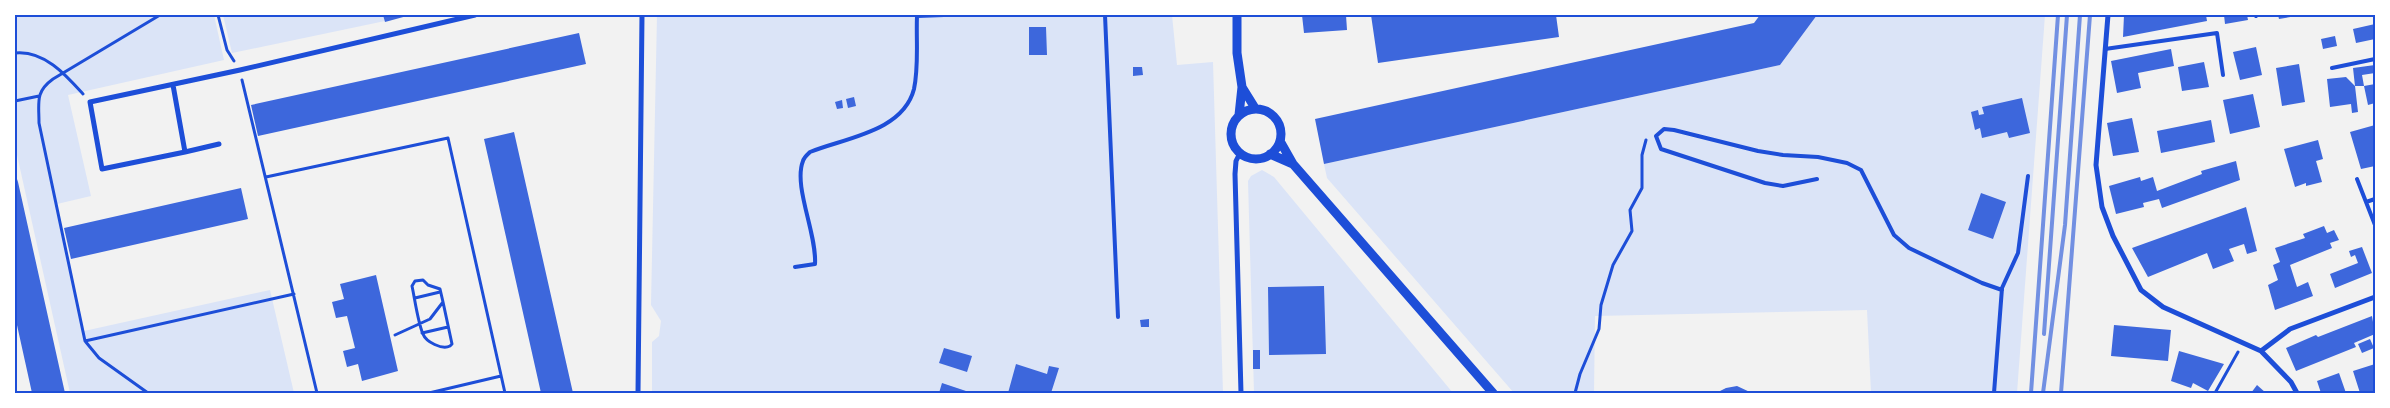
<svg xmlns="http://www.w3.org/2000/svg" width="2390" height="408" viewBox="0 0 2390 408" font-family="'Alegreya Sans',sans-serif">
	<rect width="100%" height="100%" fill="#f2f2f2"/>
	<path fill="#dbe4f7" d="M15,15H214L224,60L68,95L91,196L57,204L84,331L270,290L294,393H70L15,146Z
		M223,15H383L385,21L232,53Z
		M657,15H1172L1177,65L1213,62L1223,393H652V342L659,336L661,321L651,305Z
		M1817,15H2045L2017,393H1871L1867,310L1595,316L1594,393H1514L1327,178L1324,164L1780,65Z
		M1262,170L1274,177L1453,393H1254L1248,181L1251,176Z"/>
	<path fill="#3d67dc" d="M383,15H407V16L385,22Z
		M1302,15H1346L1347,30L1304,33Z
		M1371,15H1556L1559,37L1378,63Z
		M1760,15H1817L1780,65L1324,164L1315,119L1754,23Z
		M2124,15H2206L2207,21L2123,37Z
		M2224,15H2247L2248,20L2225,24Z
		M2278,15H2296V16L2279,19Z
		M2375,24V39L2356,43L2353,29Z
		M1029,27H1046L1047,55H1029Z
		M579,33L586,64L258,136L251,105Z
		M2335,36L2337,46L2323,49L2321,39Z
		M2256,47L2262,75L2240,80L2233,52Z
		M2171,49L2174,66L2138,73L2141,88L2117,93L2111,61Z
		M2204,62L2209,87L2182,91L2178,67Z
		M2299,64L2305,102L2282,106L2276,68Z
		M2375,65V73L2362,75L2364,86H2355L2353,68Z
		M1133,67H1142L1143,75L1133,76Z
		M2346,77L2355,86L2358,112L2352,113L2351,104L2330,107L2327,79Z
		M2375,84V103L2368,105L2364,86Z
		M2253,94L2260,127L2230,134L2223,100Z
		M854,97L856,106L848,108L846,99Z
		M2022,98L2030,133L2009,138L2007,132L1982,138L1980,128L1975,130L1971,112L1978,110L1979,115L1984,114L1982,107Z
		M842,100L843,108L837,109L835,102Z
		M2132,118L2139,152L2113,156L2107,123Z
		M2211,120L2215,142L2161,153L2157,131Z
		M2375,125V166L2361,169L2350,132Z
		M514,132L573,393H541L484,139Z
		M2318,140L2323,159L2316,161L2322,182L2306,186V183L2295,187L2284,149Z
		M2236,161L2240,180L2162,208L2159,199L2143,203L2144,207L2116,214L2109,186L2140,177L2141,181L2153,177L2157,191L2202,174L2201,171Z
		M15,173L18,182L65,393H32L15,316Z
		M241,188L248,219L71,259L64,228Z
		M1981,193L2006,202L1993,239L1968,230Z
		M2246,207L2257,251L2247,254L2244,244L2229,249L2234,261L2213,269L2207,253L2148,277L2132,248Z
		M2324,226L2327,233L2334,230L2339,240L2330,243L2332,248L2290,265L2297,287L2308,282L2313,296L2275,310L2268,285L2278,280L2273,265L2280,262L2275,248L2305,238L2303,234Z
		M2362,247L2372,273L2335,288L2330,274L2358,263L2355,255L2351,257L2349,251Z
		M376,275L398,371L362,381L358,364L347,367L343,351L355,348L347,316L336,318L332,302L344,299L340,284Z
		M1324,286L1326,354L1269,355L1268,287Z
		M2372,316L2375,334L2354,343L2356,347L2296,371L2286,348L2316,335L2318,337Z
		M1149,319V327H1141L1140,320Z
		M2114,325L2171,330L2168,361L2111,356Z
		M2370,339L2374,348L2362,353L2358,344Z
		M944,348L972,356L967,372L939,363Z
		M1253,350H1260V369H1253Z
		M2179,351L2224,364L2208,391L2193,383L2191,388L2171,381Z
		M1016,364L1047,374L1049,366L1059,368L1051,393H1008Z
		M2375,364V393H2360L2353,371Z
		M2339,373L2346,393H2321L2317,381Z
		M942,383L972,393H939Z
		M2257,385L2266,393H2251Z
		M1737,386L1752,393H1716L1726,388Z"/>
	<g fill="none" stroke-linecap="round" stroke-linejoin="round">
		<path stroke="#1d4ed8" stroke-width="3" d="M218,15L227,50L234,61
			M15,53C44,50 66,75 83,94
			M242,80L317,393
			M15,101L39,96
			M266,177L448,138L505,393
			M415,298L440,292
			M422,333L448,327
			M395,335L430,319L443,302L440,289L428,285L423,280L415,281L412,286C415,300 418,323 423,334C426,342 442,350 450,346L452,344L443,302
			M85,341L294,294
			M148,393L99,358L85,341L39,123C39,102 35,92 53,79L160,15
			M429,393L501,376
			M1575,393L1580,374L1599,329L1601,305L1613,265L1632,231L1630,210L1642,188V155L1646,140
			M2215,393L2238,352"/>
		<path stroke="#1d4ed8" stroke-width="4" d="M1105,15L1118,317
			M2255,15L2256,16
			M2105,49L2217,33L2223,75
			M2332,68L2375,59
			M1817,179L1783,186L1765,183L1661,149L1656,136L1664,129L1674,130L1758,151L1783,155L1818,157L1847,163L1861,170L1894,235L1909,248L1982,283L2002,290
			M2357,179L2375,225
			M2366,202L2375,199
			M795,267L815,264C817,234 793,186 803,161C804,157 808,154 810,152C844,138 903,132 914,89C919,66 916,40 917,16L944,15
			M1994,393L2002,288L2018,253L2028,176"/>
		<path stroke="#1d4ed8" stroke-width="5" d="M2108,15L2096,165L2102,207L2113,236L2141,290L2163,307L2261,351L2291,382L2297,393
			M173,85L185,152L102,169L90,102L240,70L475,15
			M185,152L219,144
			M1240,153L1236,161L1235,174L1241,393
			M2261,351L2290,329L2375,297
			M638,393L642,15"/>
		<path stroke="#1d4ed8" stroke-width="9" d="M1237,15V53L1242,87L1239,115
			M1242,87L1255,108
			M1231 134a25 25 0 1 1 50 0a25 25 0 1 1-50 0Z
			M1280,141L1293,164L1493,393
			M1270,154L1293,164"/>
		<path stroke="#7290e2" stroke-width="4" d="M2044,334L2067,15
			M2031,393L2058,15
			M2043,393L2065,225L2080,15
			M2061,393L2090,15"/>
	</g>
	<rect width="2390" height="408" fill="none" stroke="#ffffff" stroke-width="32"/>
	<rect x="16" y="16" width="2358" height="376" fill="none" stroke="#1d4ed8" stroke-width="2"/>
</svg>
